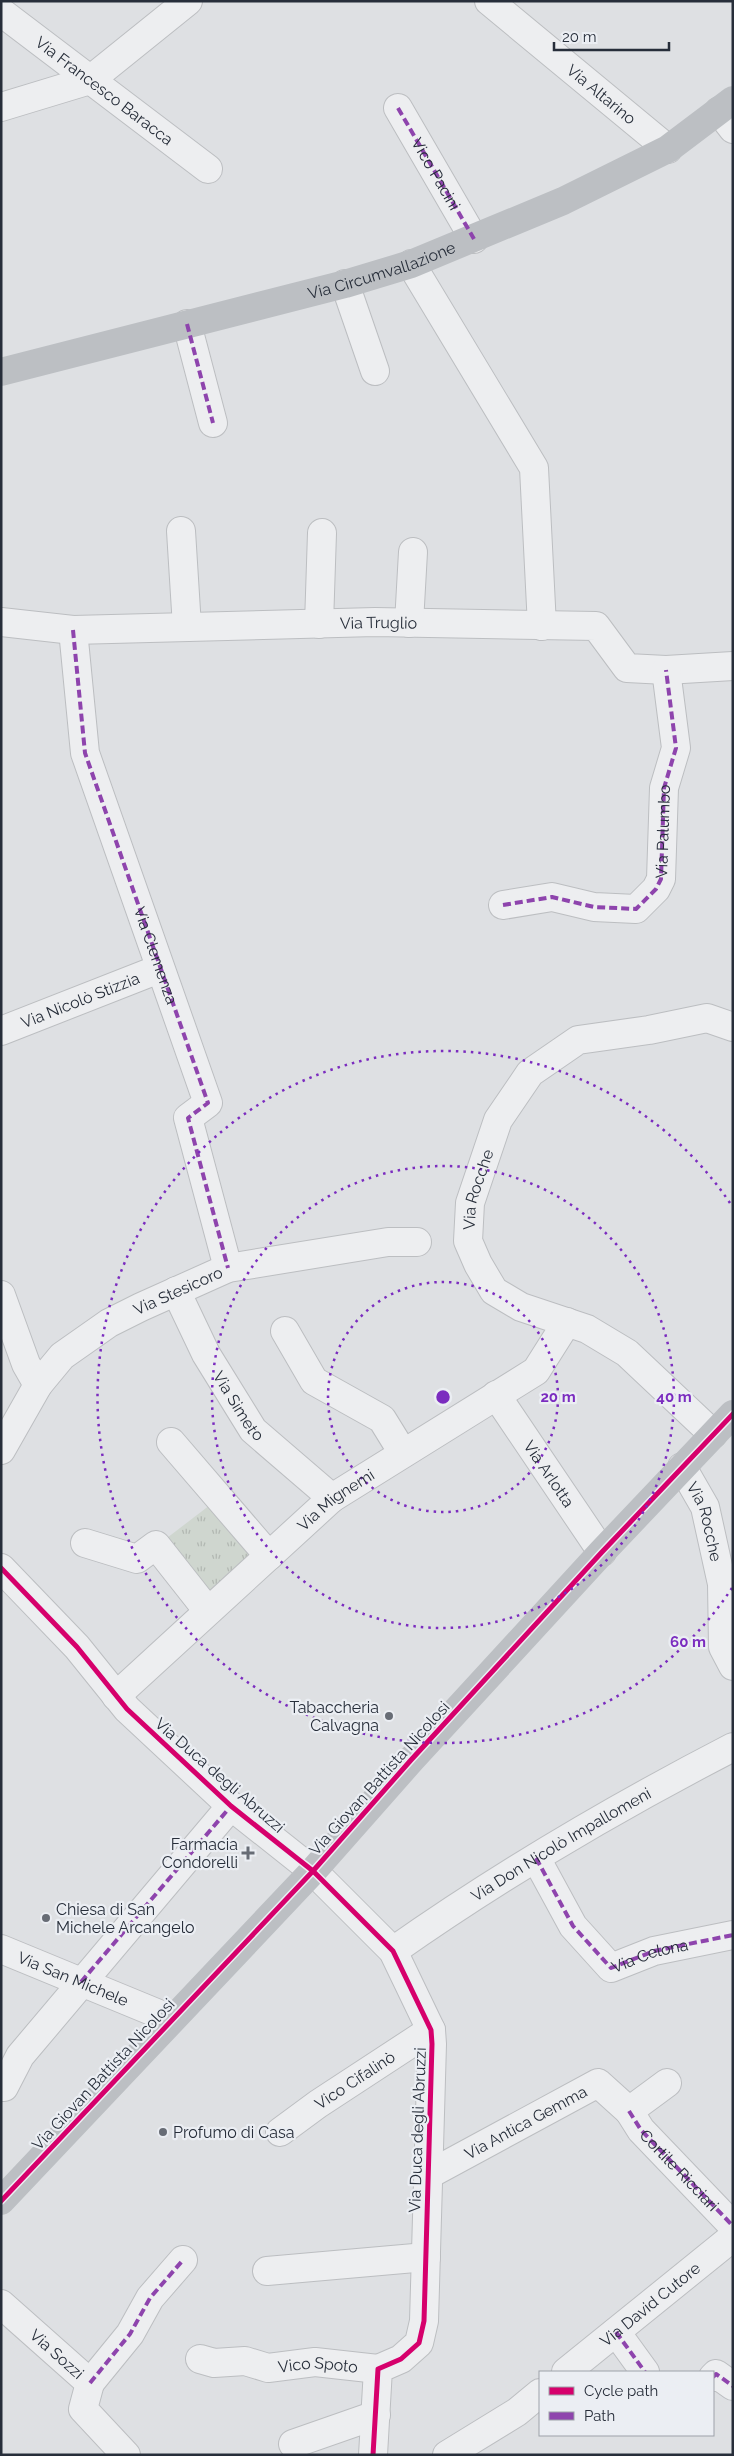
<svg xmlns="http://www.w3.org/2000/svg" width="734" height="2456" viewBox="0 0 734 2456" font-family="Raleway,sans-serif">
	<defs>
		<pattern id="grass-tufts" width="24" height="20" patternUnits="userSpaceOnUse" patternTransform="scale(1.25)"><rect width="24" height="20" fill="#cfd6cf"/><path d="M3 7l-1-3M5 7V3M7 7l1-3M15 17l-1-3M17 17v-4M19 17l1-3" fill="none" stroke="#b2b8b2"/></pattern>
	</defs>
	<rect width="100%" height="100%" fill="#dee0e3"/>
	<path fill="url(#grass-tufts)" d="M210,1505L254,1555L208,1596L163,1541Z"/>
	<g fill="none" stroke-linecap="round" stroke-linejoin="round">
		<defs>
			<g id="street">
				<path id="s1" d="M489,1L668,149"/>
				<path id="s2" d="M1,12L208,169"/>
				<path d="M1,107L90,80L188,1"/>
				<path d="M398,108L474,239"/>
				<path d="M719,111L733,129"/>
				<path d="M411,264L534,468L542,626"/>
				<path d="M345,284L375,371"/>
				<path d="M187,324L213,423"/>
				<path d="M181,531L187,627"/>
				<path id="s3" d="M1,622L73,630L375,622L596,626L627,668L666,670L733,666"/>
				<path d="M409,623L413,552"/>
				<path d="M319,624L322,533"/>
				<path d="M73,630L85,753L208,1103L188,1118L228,1268"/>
				<path id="s4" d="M503,905L552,897L594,907L636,909L656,889L661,879L664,788L676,748L666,670"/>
				<path id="s5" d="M1,1031L159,969"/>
				<path id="s6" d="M176,1291L206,1354L253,1430L332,1498"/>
				<path d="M1,1295L26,1364L38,1385"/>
				<path d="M285,1331L314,1381L382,1419L403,1453"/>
				<path id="s7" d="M496,1395L602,1552"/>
				<path id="s8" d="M713,1434L627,1353L587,1329L521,1307L494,1291L478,1264L468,1241L470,1203L498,1120L530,1073L578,1040L649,1030L707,1018L733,1027"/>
				<path d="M171,1442L269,1556"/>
				<path id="s9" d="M1,1450L38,1385L62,1356L109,1323L141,1307L228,1268L388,1242H417"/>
				<path id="s10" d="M682,1467L705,1507L722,1584L723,1647L733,1666"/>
				<path d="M85,1543L137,1559L156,1545L208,1611"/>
				<path d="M1,1568L77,1647L127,1709L231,1806L313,1871L393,1951L431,2030L432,2044L424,2321L419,2343L401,2359L378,2369L373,2455"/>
				<path id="s11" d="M116,1696L332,1498L536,1371L567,1322"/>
				<path d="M536,1858L573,1926L611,1968L654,1951L733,1935"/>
				<path id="s12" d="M1,1949L171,2019"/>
				<path id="s13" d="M393,1951C501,1875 615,1808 733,1747"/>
				<path d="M4,2087L20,2056L231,1806"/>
				<path d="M629,2111L641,2130L733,2226"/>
				<path id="s14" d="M280,2132L318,2104L431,2030"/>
				<path id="s15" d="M428,2175L598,2083L629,2111L667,2083"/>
				<path d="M267,2271L426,2257"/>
				<path id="s16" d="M1,2304L90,2383L83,2409L126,2455"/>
				<path d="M616,2332L645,2372"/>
				<path id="s17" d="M200,2359L214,2363L245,2361L268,2368L315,2362L378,2369"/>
				<path id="s18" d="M566,2372L733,2237"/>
				<path d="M713,2377L716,2374L733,2386"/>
				<path d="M90,2383L130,2334L150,2298L183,2260"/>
				<path d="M293,2444L376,2415"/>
				<path d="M447,2455L517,2412L540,2393"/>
			</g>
		</defs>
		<use href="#street" stroke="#bcbec1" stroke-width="30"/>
		<use href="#street" stroke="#edeef0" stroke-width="28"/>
		<g stroke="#bcbfc3" stroke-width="28">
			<path id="s19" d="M1,372L345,284L411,264L563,201L668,149L733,100"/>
			<path d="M1,2201L313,1871L411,1760L602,1552L733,1414"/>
		</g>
		<g stroke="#8e44ad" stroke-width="4" stroke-dasharray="8 4" stroke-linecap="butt">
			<path id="s20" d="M398,108L474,239"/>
			<path d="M187,324L213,423"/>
			<path id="s21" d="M73,630L85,753L208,1103L188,1118L228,1268"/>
			<path d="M503,905L552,897L594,907L636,909L656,889L661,879L664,788L676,748L666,670"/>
			<path id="s22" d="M536,1858L573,1926L611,1968L654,1951L733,1935"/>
			<path d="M81,1982L231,1806"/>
			<path id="s23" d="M629,2111L641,2130L733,2226"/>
			<path d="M616,2332L645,2372"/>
			<path d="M713,2377L716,2374L733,2386"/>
			<path d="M90,2383L130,2334L150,2298L183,2260"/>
		</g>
		<defs>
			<path id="cycleway" d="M1,1568L77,1647L127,1709L231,1806L313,1871L393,1951L431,2030L432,2044L424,2321L419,2343L401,2359L378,2369L373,2455
				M1,2201L313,1871L411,1760L602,1552L733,1414"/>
		</defs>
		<use href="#cycleway" stroke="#ebeef3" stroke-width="8"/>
		<use href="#cycleway" stroke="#d6006c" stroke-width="5"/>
	</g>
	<g fill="none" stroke="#7b2cbf" stroke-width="2.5" stroke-dasharray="2.5 5">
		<circle cx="443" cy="1397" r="115"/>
		<circle cx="443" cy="1397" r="231"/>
		<path d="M732 1588A346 346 0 1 1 732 1206"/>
	</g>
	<g fill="#676c75" stroke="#ebeef3" stroke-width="2">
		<circle cx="389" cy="1716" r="5"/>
		<path d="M245.5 1845.5h5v5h5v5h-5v5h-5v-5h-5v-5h5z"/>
		<circle cx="46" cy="1918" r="5"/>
		<circle cx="163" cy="2132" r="5"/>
	</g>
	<g text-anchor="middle" stroke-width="4.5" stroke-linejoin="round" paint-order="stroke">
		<g font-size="16" fill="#272e3a" stroke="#ebeef3">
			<text dy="6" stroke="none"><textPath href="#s2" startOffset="130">Via Francesco Baracca</textPath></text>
			<text dy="6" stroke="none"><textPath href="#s1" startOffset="146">Via Altarino</textPath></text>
			<text dy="6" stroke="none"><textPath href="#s20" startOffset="76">Vico Pacini</textPath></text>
			<text dy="6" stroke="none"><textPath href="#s19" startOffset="394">Via Circumvallazione</textPath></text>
			<text dy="6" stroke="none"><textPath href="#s3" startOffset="378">Via Truglio</textPath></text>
			<text dy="6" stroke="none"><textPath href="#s4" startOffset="222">Via Palumbo</textPath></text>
			<text dy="6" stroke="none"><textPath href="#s21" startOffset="338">Via Clemenza</textPath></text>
			<text dy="6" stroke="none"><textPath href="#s5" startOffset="85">Via Nicolò Stizzia</textPath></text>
			<text dy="6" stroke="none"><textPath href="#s8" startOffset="375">Via Rocche</textPath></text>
			<text dy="6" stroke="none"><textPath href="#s9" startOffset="246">Via Stesicoro</textPath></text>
			<text dy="6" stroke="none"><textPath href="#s6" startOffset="131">Via Simeto</textPath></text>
			<text dy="6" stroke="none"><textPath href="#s7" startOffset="95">Via Arlotta</textPath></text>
			<text dy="6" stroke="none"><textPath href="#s11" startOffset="295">Via Mignemi</textPath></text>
			<text dy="6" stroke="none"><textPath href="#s10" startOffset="60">Via Rocche</textPath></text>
			<text transform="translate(220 1775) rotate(41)" y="6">Via Duca degli Abruzzi</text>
			<text transform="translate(379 1778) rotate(-48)" y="6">Via Giovan Battista Nicolosi</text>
			<text dy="6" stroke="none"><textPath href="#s13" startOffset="199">Via Don Nicolò Impallomeni</textPath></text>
			<text dy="6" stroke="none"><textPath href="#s22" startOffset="175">Via Celona</textPath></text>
			<text dy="6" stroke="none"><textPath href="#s12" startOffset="78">Via San Michele</textPath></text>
			<text transform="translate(103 2074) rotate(-47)" y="6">Via Giovan Battista Nicolosi</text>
			<text dy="6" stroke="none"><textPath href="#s14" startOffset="91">Vico Cifalinò</textPath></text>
			<text dy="6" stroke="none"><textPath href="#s15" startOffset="111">Via Antica Gemma</textPath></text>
			<text transform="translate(417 2130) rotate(-88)" y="6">Via Duca degli Abruzzi</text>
			<text dy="6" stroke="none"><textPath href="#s23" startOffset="78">Cortile Ricciari</textPath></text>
			<text dy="6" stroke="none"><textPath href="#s18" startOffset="108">Via David Cutore</textPath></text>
			<text dy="6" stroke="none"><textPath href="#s16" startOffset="75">Via Sozzi</textPath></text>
			<text dy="6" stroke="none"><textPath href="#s17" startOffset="120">Vico Spoto</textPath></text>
		</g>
		<g font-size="16" fill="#272e3a" stroke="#ebeef3" text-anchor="end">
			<text x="379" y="1713">Tabaccheria<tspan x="379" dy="18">Calvagna</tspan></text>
			<text x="238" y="1850">Farmacia<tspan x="238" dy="18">Condorelli</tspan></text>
			<text x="56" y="1915" text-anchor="start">Chiesa di San<tspan x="56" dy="18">Michele Arcangelo</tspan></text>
			<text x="173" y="2138" text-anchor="start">Profumo di Casa</text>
		</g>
	</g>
	<circle cx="443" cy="1397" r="8" fill="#7b2cbf" stroke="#ebeef3" stroke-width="2.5"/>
	<g font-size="15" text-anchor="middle" font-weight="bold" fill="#7b2cbf" stroke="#ebeef3" stroke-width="4.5" stroke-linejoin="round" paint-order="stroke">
		<text x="558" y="1402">20 m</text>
		<text x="674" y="1402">40 m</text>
		<text x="688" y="1647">60 m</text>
	</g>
	<rect width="734" height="2456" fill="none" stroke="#272e3a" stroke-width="5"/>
	<rect x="539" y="2371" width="175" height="65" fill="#ebeef3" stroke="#9da1a9"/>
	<rect x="549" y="2387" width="25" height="8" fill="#d6006c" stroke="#9da1a9"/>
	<text x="584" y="2396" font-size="15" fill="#272e3a">Cycle path</text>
	<rect x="549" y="2412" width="25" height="8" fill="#8e44ad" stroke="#9da1a9"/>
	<text x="584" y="2421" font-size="15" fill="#272e3a">Path</text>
	<path d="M554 42v8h115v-8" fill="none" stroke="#272e3a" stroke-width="2.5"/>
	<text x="562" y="42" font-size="15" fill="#272e3a" stroke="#ebeef3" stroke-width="4" paint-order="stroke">20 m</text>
</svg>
